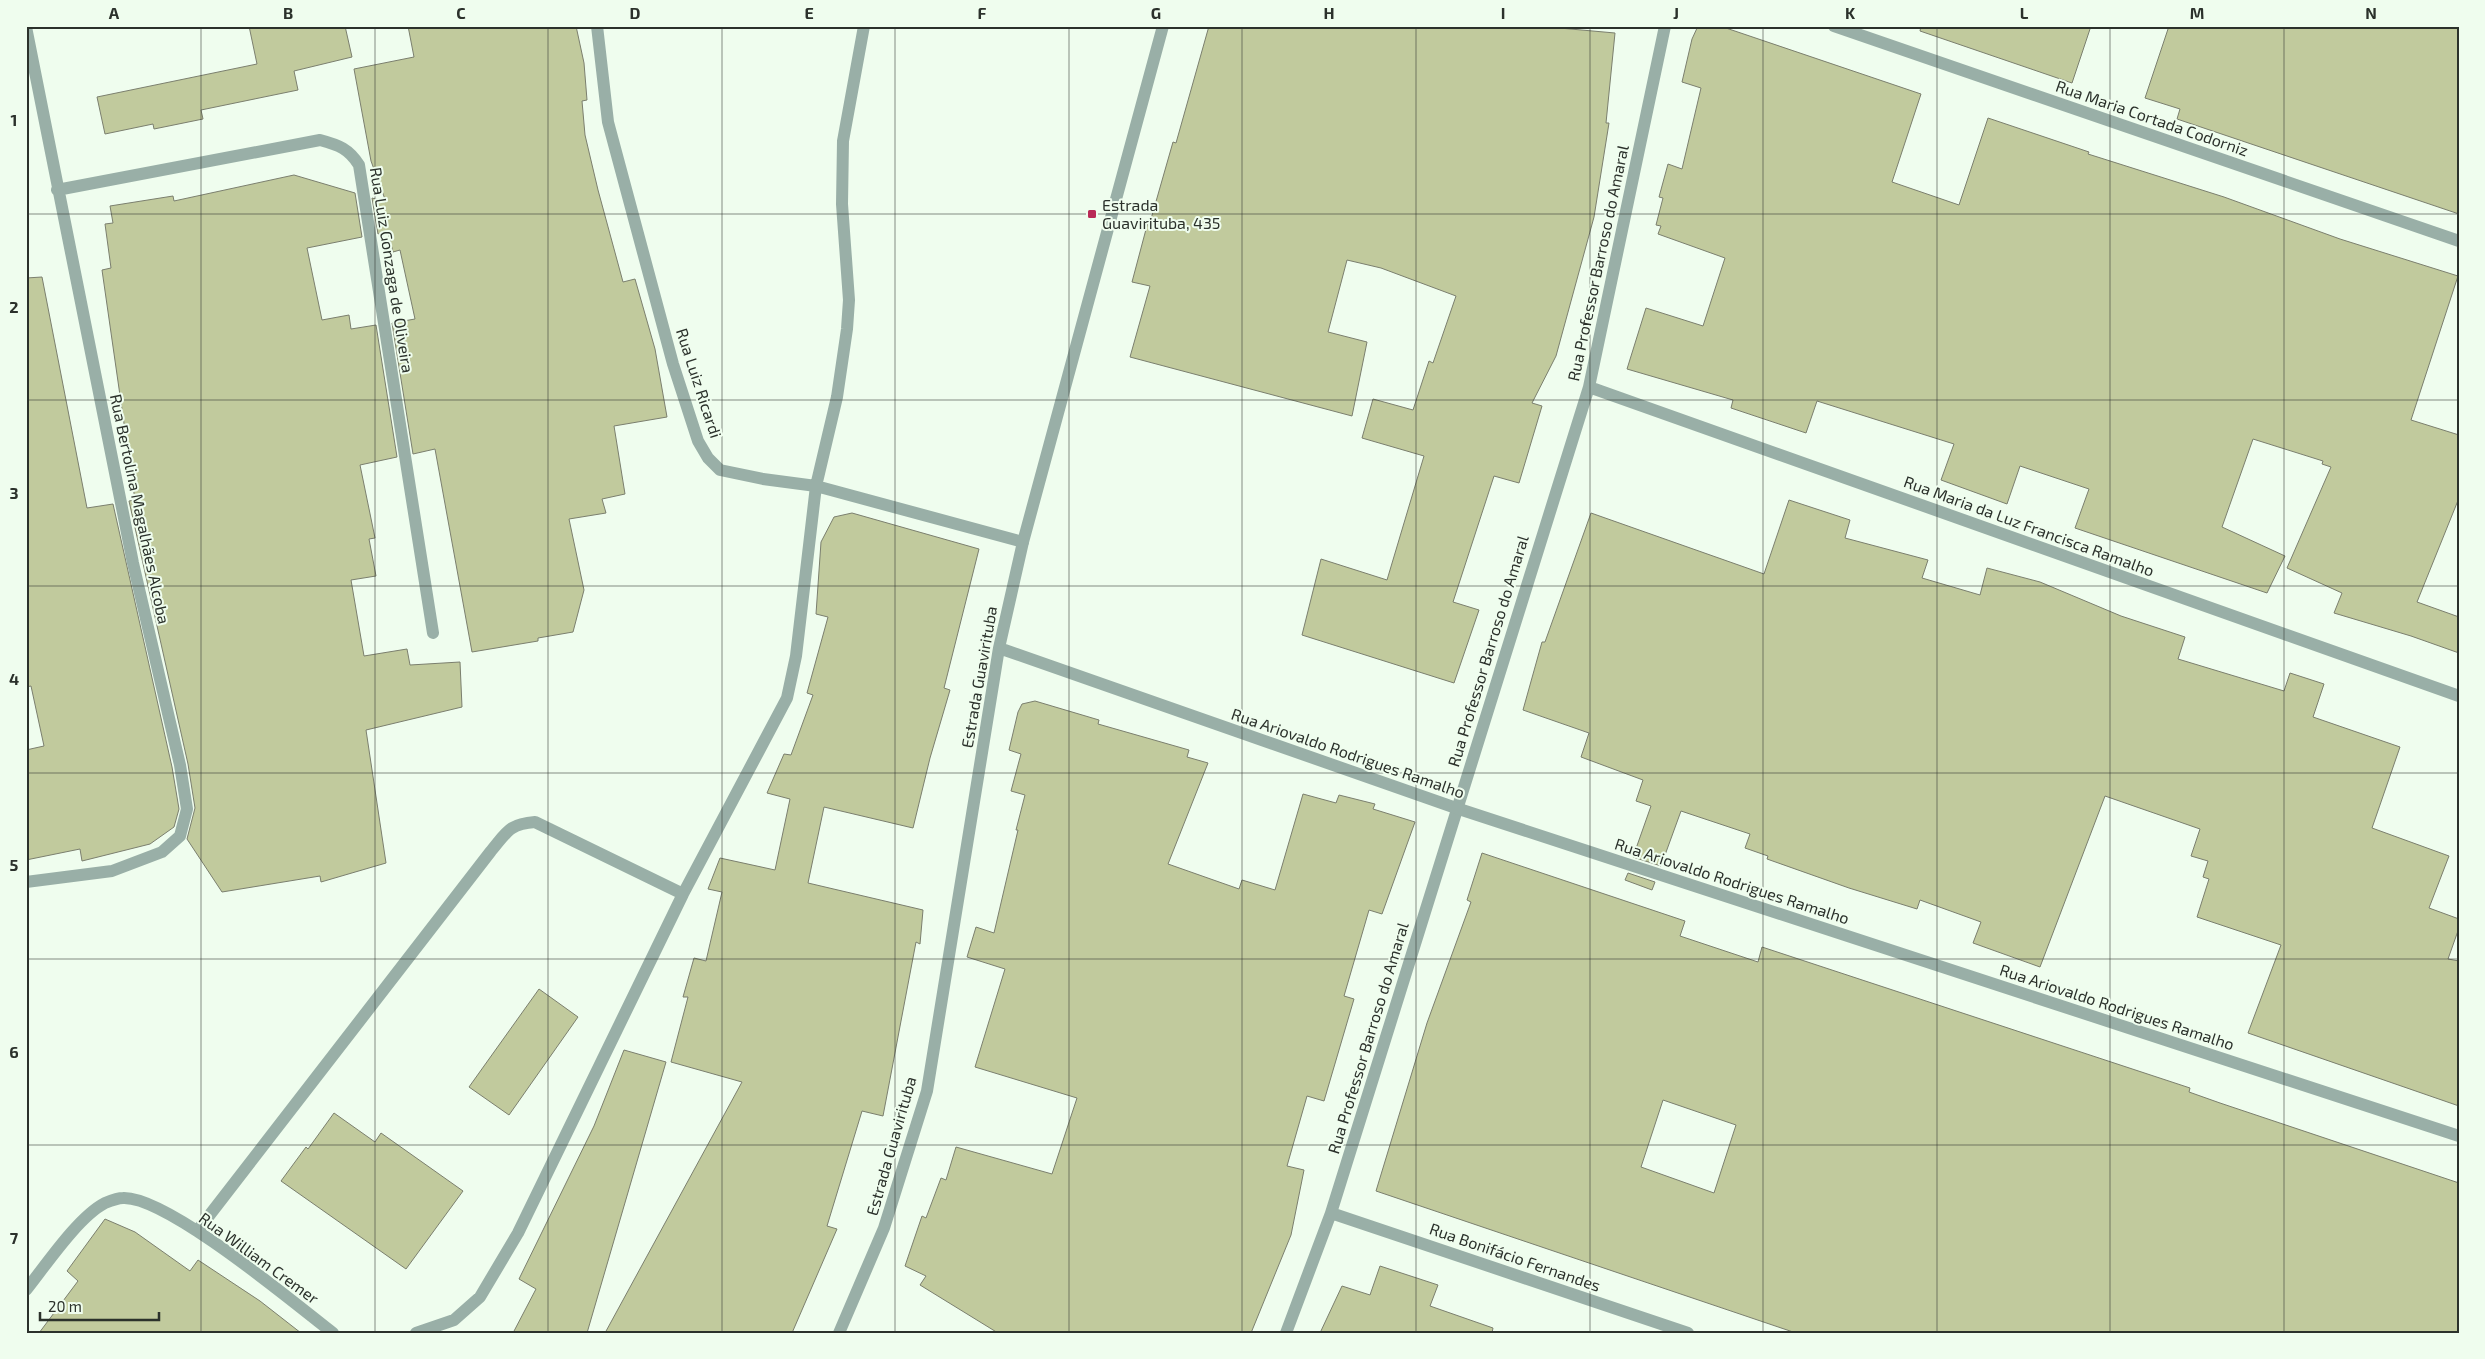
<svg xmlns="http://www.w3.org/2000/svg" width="2485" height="1359" viewBox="0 0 2485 1359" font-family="'Exo 2',sans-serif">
	<rect width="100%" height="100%" fill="#effdee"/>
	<path fill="#c1ca9d" stroke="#7b7f6e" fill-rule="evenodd" d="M249,26H345L352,57L294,71L298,90L201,110L203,119L154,129L153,124L105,134L97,97L257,64Z
		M408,26H576L584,63L587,100L582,101L585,135L598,190L623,282L635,279L655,349L667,417L614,426L625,494L602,499L606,513L569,519L584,590L573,632L538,638V641L472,652L435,449L413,454L392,323L415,319L400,250L393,252L388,232L378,234L372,198L386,202L371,161L354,69L414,57Z
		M1209,26H1537L1615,33L1606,123H1609L1594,217L1556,356L1532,403L1542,406L1519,483L1494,476L1453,602L1479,610L1454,683L1302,635L1321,559L1387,580L1424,456L1362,438L1373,399L1413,410L1429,361L1433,363L1456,296L1381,268L1347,260L1328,332L1367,342L1352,416L1130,357L1150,286L1132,282L1149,218L1151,219L1173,142L1176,143Z
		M1698,26H1720L1921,94L1892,182L1959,205L1988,118L2089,152L2088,154L2224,197L2340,239L2458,276L2411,420L2459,435V498L2417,602L2459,617V653L2411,636L2334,613L2342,593L2287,568L2331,467L2322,464L2323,461L2253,439L2222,527L2285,556L2267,593L2075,528L2089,489L2020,466L2007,504L1941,480L1954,444L1817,401L1806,433L1731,408L1733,400L1627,369L1646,308L1703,326L1725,258L1658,234L1661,226L1656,225L1663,198L1659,197L1668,164L1682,169L1701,88L1682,82L1692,39Z
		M1921,26H2091L2072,83L1920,31Z
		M2169,26H2459V214L2177,119L2180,109L2145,98Z
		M294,175L355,193L362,237L307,248L322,320L349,315L351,329L376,325L397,457L360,465L375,538L369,539L376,576L351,580L364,656L407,649L410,665L460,662L462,707L366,730L386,863L321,882L320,876L222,892L187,839L195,808L188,764L129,501L135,500L102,270L111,268L105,224L113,223L110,206L173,196L174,201Z
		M42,277L87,508L113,504L172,767L179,809L174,827L150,844L82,861L80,849L26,860V750L44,746L31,686L26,687V278Z
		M1789,500L1850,520L1845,538L1928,560L1922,578L1980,595L1987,568L2040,582L2121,616L2185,637L2178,659L2284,691L2290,673L2324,684L2313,717L2400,747L2372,828L2449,856L2429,908L2459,919V928L2448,959L2459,961V1106L2248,1033L2281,945L2197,917L2209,879L2203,877L2208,861L2191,856L2200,829L2105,796L2040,967L1973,943L1981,922L1920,900L1917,909L1849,888L1767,859L1768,856L1745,848L1750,834L1681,811L1661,866L1633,857L1651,806L1636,801L1643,780L1581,757L1589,733L1523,710L1542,642H1545L1591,513L1764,574Z
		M852,513L979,549L944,688L950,690L930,758L913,828L824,807L808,883L923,910L920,944L916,942L883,1116L862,1111L827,1226L837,1229L792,1333H605L742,1082L671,1062L688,997H683L694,958L706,961L722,892L708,889L720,858L775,870L790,799L767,793L784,754L791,755L813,695L807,693L828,617L816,614L821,542L834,517Z
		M1035,701L1099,720L1098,724L1189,750L1187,757L1208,763L1168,864L1239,889L1242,880L1275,890L1303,794L1336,803L1339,795L1375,804L1373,809L1415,822L1382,914L1369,910L1344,996L1354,999L1324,1101L1307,1096L1287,1166L1304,1170L1291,1235L1251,1333H998L920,1285L926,1276L905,1266L922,1216L926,1218L941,1178L946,1180L956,1147L1052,1174L1077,1098L975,1067L1005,969L967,957L976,927L994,933L1018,830H1016L1025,795L1011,791L1021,754L1009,750L1018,712L1022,704Z
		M1482,853L1685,921L1680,936L1758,962L1762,947L2190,1088L2189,1092L2220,1103L2459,1183V1333H1796L1376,1191L1427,1023L1471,902L1467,900ZM1663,1100L1736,1125L1714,1193L1641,1167Z
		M1628,873L1655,882L1652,890L1625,880Z
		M539,989L578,1017L509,1115L469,1087Z
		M624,1050L666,1062L587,1333H513L536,1289L519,1279L594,1126Z
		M334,1113L375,1142L381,1133L463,1191L406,1269L281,1181L306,1147L308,1149Z
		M105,1219L135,1232L190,1271L198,1260L260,1301L301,1333H39L78,1281L67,1271Z
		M1380,1266L1438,1285L1430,1306L1493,1328L1492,1333H1320L1342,1286L1370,1295Z"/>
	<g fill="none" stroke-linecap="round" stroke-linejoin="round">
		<path stroke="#99afa7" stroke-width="12" d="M597,26L608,122L673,364L698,441L708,458L720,470L763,479L816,486L1023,542
			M1834,26L2459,241
			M26,27L133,563L180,765L187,809L180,836L162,852L112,871L26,882
			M57,190L320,140C339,145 349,149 359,165L433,633
			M1589,387L2459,696
			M1331,1213L1688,1333
			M198,1230L491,851C507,832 509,824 535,822L683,894
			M26,1290C46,1265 78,1217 105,1203C110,1201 118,1198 123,1198C167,1196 294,1303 333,1333
			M416,1333L454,1320L480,1297L518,1233L683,894L787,698L796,656L816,486L837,397L847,329L849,300L842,204L843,141L864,26
			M1286,1333L1331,1213L1589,387L1665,26"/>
		<path stroke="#99afa7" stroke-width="12" d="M999,648L1456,808L2459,1136
			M839,1333L884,1228L927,1091L999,648L1023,542L1163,26"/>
	</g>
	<path fill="none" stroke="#2b312b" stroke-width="1" stroke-opacity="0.55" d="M201,26V1333M375,26V1333M548,26V1333M722,26V1333M895,26V1333M1069,26V1333M1242,26V1333M1416,26V1333M1590,26V1333M1763,26V1333M1937,26V1333M2110,26V1333M2284,26V1333M26,214H2459M26,400H2459M26,586H2459M26,773H2459M26,959H2459M26,1145H2459"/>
	<rect fill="#b92956" stroke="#effdee" stroke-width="2" x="1087" y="209" width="10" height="10" rx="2.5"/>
	<g text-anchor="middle" stroke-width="4" stroke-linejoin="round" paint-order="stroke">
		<g font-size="16" fill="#2b312b" stroke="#effdee">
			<text transform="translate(2152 118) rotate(19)" y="6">Rua Maria Cortada Codorniz</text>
			<text transform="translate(1598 263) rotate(-78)" y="6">Rua Professor Barroso do Amaral</text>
			<text transform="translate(392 270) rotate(81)" y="6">Rua Luiz Gonzaga de Oliveira</text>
			<text transform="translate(699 383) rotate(72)" y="6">Rua Luiz Ricardi</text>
			<text transform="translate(140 509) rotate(78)" y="6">Rua Bertolina Magalhães Alcoba</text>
			<text transform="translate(2029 526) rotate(20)" y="6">Rua Maria da Luz Francisca Ramalho</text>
			<text transform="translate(1488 651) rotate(-73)" y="6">Rua Professor Barroso do Amaral</text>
			<text transform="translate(979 677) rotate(-80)" y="6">Estrada Guavirituba</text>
			<text transform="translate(1348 753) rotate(19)" y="6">Rua Ariovaldo Rodrigues Ramalho</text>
			<text transform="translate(1732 881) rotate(18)" y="6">Rua Ariovaldo Rodrigues Ramalho</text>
			<text transform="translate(2117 1007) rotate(18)" y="6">Rua Ariovaldo Rodrigues Ramalho</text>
			<text transform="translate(1368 1038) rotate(-73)" y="6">Rua Professor Barroso do Amaral</text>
			<text transform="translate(891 1146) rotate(-74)" y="6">Estrada Guavirituba</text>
			<text transform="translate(1515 1257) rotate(19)" y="6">Rua Bonifácio Fernandes</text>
			<text transform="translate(259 1258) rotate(36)" y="6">Rua William Cremer</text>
		</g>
		<g font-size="16" fill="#2b312b" stroke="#effdee" text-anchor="start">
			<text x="1102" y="211">Estrada<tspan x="1102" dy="18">Guavirituba, 435</tspan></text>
		</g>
	</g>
	<rect width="2485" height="1359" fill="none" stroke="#effdee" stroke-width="55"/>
	<path d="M40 1312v8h119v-8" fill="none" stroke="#2b312b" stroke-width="2.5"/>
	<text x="48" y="1312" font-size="15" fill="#2b312b" stroke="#effdee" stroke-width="4" paint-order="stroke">20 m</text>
	<rect x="28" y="28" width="2430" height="1304" fill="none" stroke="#2b312b" stroke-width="2"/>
	<g font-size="16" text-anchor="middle" font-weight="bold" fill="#2b312b">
		<text x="114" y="19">A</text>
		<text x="288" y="19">B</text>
		<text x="461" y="19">C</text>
		<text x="635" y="19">D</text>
		<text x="809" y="19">E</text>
		<text x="982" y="19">F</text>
		<text x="1156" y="19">G</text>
		<text x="1329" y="19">H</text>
		<text x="1503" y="19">I</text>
		<text x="1676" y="19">J</text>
		<text x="1850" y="19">K</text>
		<text x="2024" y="19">L</text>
		<text x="2197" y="19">M</text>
		<text x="2371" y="19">N</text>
		<text x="14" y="126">1</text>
		<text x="14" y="313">2</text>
		<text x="14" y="499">3</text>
		<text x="14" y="685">4</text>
		<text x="14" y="871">5</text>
		<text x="14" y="1058">6</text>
		<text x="14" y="1244">7</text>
	</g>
</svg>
